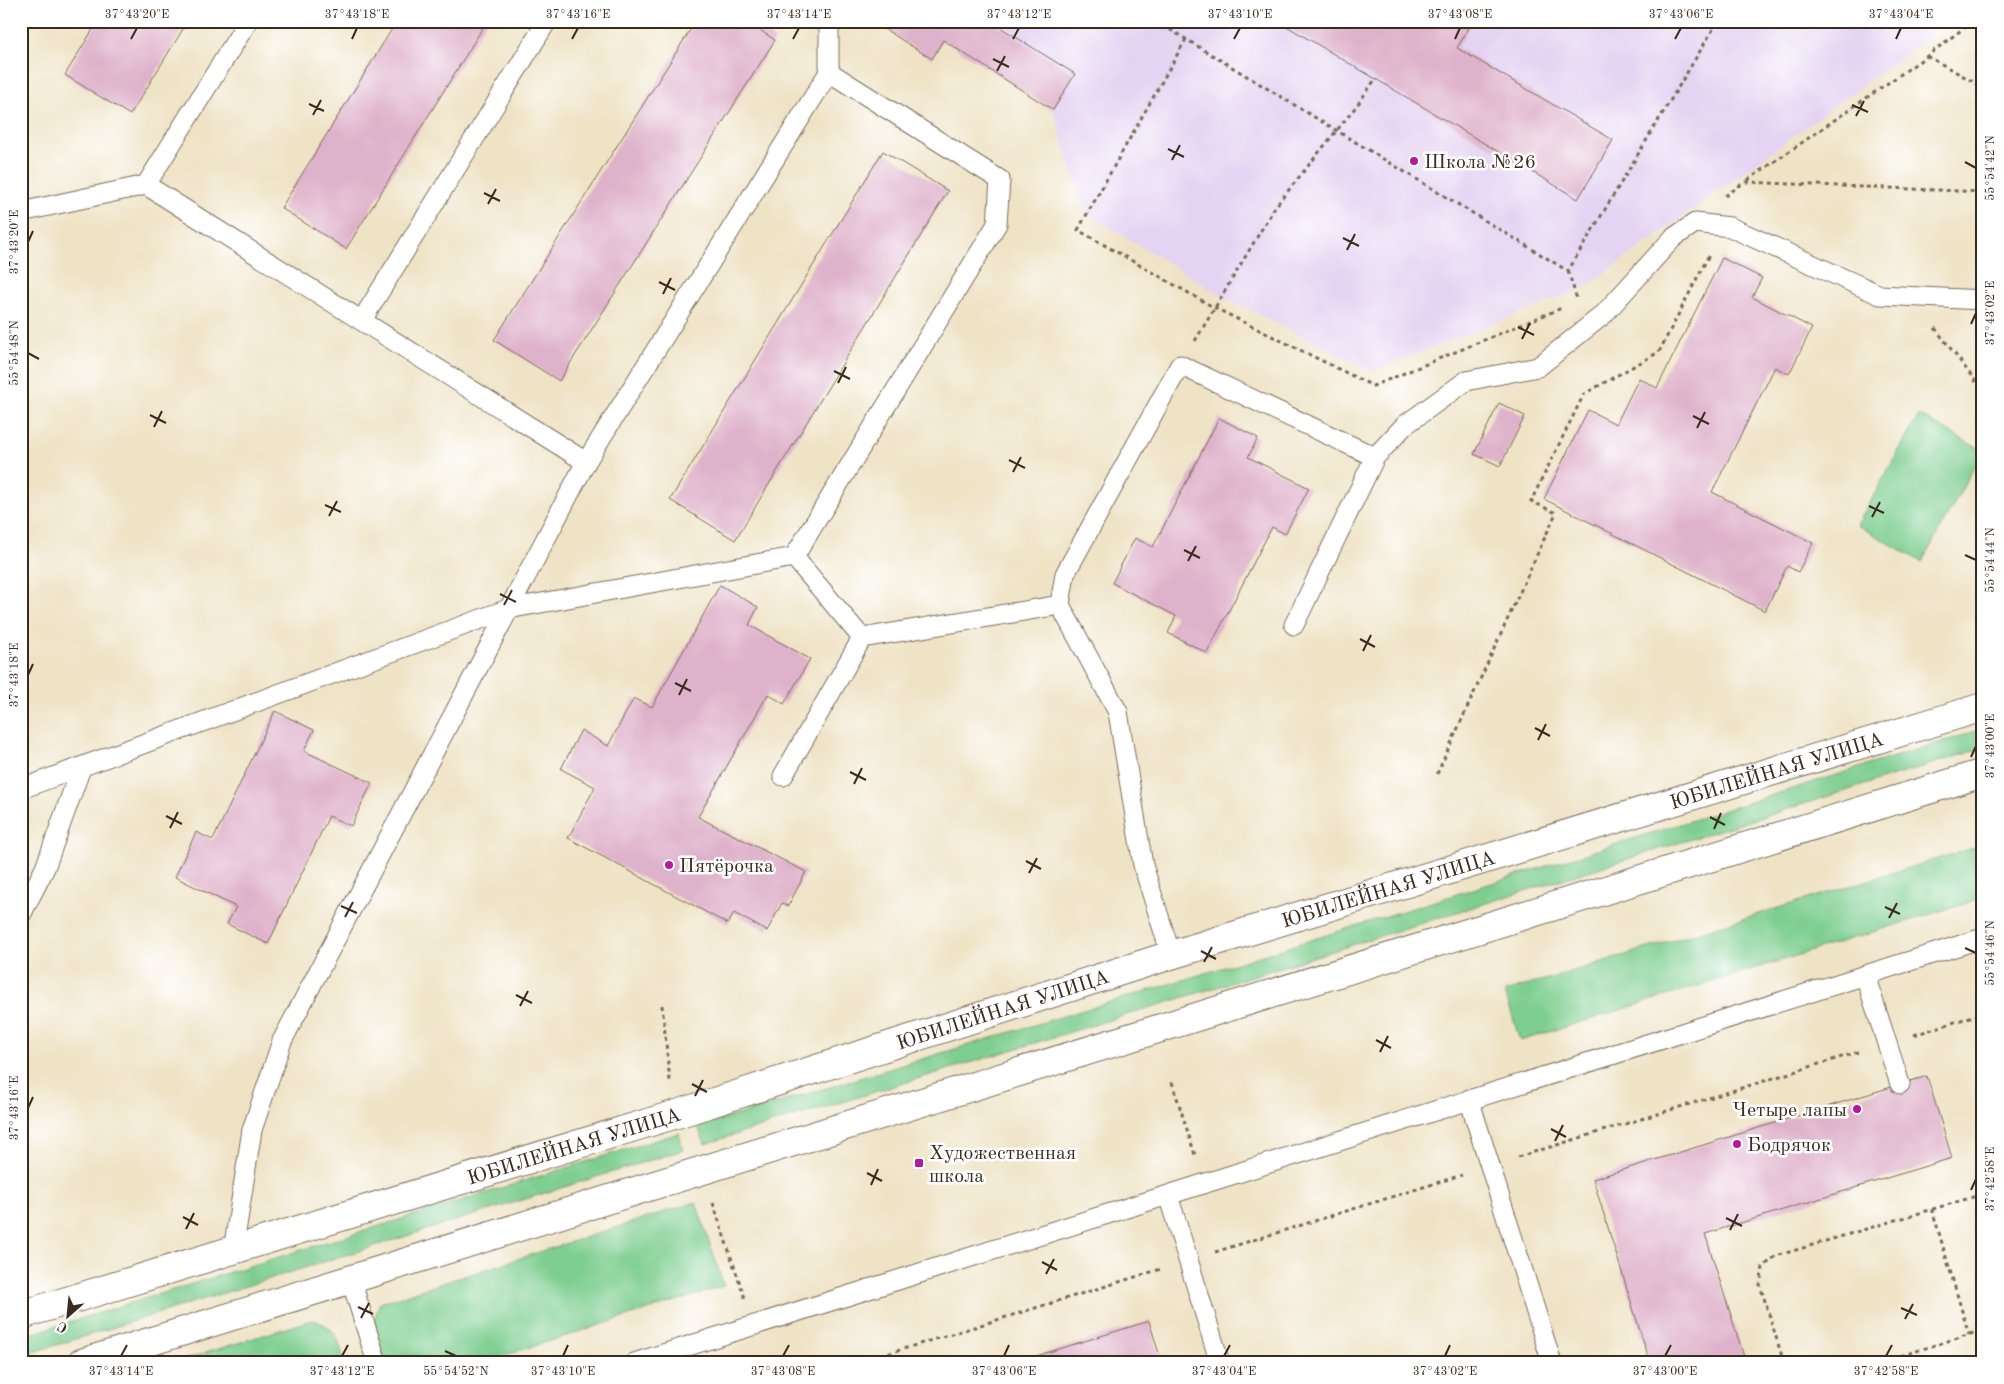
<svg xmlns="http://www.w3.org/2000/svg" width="2004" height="1384" viewBox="0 0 2004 1384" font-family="'Old Standard TT',serif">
	<rect width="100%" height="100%" fill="#fff"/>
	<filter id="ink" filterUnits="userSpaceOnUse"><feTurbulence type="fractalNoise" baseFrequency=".02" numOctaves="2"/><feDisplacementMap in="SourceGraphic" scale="10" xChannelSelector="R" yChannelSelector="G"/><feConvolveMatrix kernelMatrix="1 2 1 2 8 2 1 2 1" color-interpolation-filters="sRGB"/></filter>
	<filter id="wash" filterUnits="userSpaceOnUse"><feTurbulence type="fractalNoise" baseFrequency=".0096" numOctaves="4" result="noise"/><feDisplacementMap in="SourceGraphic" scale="20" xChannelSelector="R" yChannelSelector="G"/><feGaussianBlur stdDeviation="1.12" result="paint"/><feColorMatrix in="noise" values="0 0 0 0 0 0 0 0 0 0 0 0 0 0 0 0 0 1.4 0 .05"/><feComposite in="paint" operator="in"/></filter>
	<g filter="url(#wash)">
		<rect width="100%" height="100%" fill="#efe3c6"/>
		<path fill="#e4d3f2" d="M990,21H1951L1586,287L1372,371L1222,296L1085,212L1053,110L1075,74Z"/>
		<path fill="#7dce8f" stroke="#5c7c56" d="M1919,415L1983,451L1922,562L1857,525Z
			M1983,729V748L1201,992L705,1144L698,1127L1199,975Z
			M1983,845V898L1520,1041L1505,992Z
			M679,1133L683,1150L21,1356V1337Z
			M696,1202L724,1286L480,1363H385C377,1340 369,1327 380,1303Z
			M312,1320C338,1327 338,1340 345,1363H173Z"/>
		<g id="blocks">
			<path fill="#dfb2cb" d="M98,21H188L130,115L65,75Z
				M397,21H487L346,249L281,208Z
				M696,21H746L775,40L559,381L494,340Z
				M872,21H990L1075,74L1053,110L943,40L932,59Z
				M1278,21H1473L1457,48L1613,140L1578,199Z
				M883,151L948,191L735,540L670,500Z
				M1722,258L1762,278L1752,297L1812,328L1789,374L1775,367L1712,492L1813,543L1798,572L1787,566L1765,611L1544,499L1588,410L1616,424L1639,378L1657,388Z
				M1499,403L1525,416L1500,466L1474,454Z
				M1219,418L1258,438L1248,457L1309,488L1285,534L1272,527L1207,653L1168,633L1176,616L1112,583L1135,538L1153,547Z
				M720,585L758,607L749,625L810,659L784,704L768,694L698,817L806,872L788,906L782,903L767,931L734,913L728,924L568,838L595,787L561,769L581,730L608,746L634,698L652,707Z
				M275,711L314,730L304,751L372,783L351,826L329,816L268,944L227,924L236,907L175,877L196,832L213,840Z
				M1927,1076L1952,1158L1705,1234L1746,1363H1650L1593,1179Z
				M1149,1321L1162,1363H1017V1362Z"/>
		</g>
	</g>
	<g filter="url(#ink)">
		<use href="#blocks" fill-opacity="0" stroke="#7a6b59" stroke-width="1"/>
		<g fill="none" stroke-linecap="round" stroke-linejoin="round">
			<defs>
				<path id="service" d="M248,21L146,185L586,462
					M21,212L146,185
					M362,320L547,21
					M1294,625L1375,457L1405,425L1466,381L1538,367L1604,314L1673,238L1695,223L1730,227L1880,295L1983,300
					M862,638L1060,605
					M783,776L862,638L794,557L997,224L1000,180L829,72
					M21,789L508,609L794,557
					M21,915L45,868L81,768
					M1171,955L1143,865L1118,712L1060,605L1065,574L1180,365L1375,457
					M1865,975L1900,1084
					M1469,1099L1552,1363
					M1168,1195L1983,938
					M233,1251L252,1130L282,1041L586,462L829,72V21
					M351,1280L377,1363
					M634,1363L1168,1195L1220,1363"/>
				<g id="secondary">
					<path id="s1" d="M21,1315L680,1113L1171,955L1983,707"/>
					<path d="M81,1363L1983,773"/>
				</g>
			</defs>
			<use href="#service" stroke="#7a6b59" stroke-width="21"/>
			<use href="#secondary" stroke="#7a6b59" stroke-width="30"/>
			<path stroke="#7a6b59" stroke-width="3" stroke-dasharray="4 4" stroke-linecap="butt" d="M1156,21L1568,271L1718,21
				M1973,21L1927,56L1745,182L1983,192
				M1186,39L1078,230L1215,308L1373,386L1564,307
				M1927,56L1983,87
				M1725,196L1745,182
				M1568,271L1577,299
				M1935,328L1983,391
				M1195,341L1275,207L1358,104L1376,78
				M1437,774L1556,513L1531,501L1584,394L1659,352L1709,255
				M662,1005L670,1081
				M1914,1035L1983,1013
				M1172,1082L1195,1155
				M1518,1157L1858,1052
				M713,1203L745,1299
				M1932,1209L1969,1335
				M1215,1252L1462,1175
				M1904,1355L1906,1363
				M858,1363L1161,1269
				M1784,1363L1760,1285L1763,1267L1776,1256L1983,1194
				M1878,1363L1983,1330"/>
			<use href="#service" stroke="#fff" stroke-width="19"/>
			<use href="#secondary" stroke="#fff" stroke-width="28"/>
		</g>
	</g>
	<path fill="none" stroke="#3b2a1e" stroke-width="2" d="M131,39L137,28M352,39L357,28M572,39L578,28M793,39L799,28M1013,39L1019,28M1234,39L1240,28M1455,39L1460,28M1675,39L1681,28M1896,39L1901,28M993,59L1009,67M997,71L1005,56M309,104L324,111M1852,105L1868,112M313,115L321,100M1856,116L1864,101M1168,149L1184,157M1172,160L1180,145M1965,162L1976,168M484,193L500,201M488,204L496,189M1343,238L1359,246M28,242L33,231M1347,250L1355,234M659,282L675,290M663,294L671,278M1971,324L1976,313M1518,327L1534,335M1522,339L1530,323M28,353L39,359M834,371L850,379M838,383L846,367M150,415L166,423M1693,416L1709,424M154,427L162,411M1697,428L1705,412M1009,460L1025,468M1013,472L1021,457M325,505L341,512M1869,506L1884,513M329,516L337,501M1872,517L1880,502M1184,550L1200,558M1965,555L1976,560M1188,561L1196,546M500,594L516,602M504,605L512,590M1360,639L1375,647M1363,651L1371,635M28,675L33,664M675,683L691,691M679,695L687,679M1535,728L1550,736M1538,740L1546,724M1971,757L1976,746M850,772L866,780M854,784L862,768M166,816L182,824M1710,817L1725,825M170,828L178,812M1714,829L1721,813M1026,861L1041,869M1029,873L1037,858M341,906L357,913M1885,907L1900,914M345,917L353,902M1889,918L1897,903M1965,948L1976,953M1201,951L1216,959M1204,962L1212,947M516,995L532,1003M520,1006L528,991M1376,1040L1391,1048M1380,1052L1388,1036M692,1084L707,1092M695,1096L703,1080M28,1108L33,1097M1551,1129L1566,1137M1555,1141L1563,1125M867,1173L882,1181M871,1185L878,1169M1971,1190L1976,1179M183,1217L198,1225M1726,1218L1742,1226M186,1229L194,1213M1730,1230L1738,1214M1042,1262L1057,1270M1046,1274L1054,1259M358,1307L373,1314M1901,1308L1917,1315M361,1318L369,1303M1905,1319L1913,1304M445,1351L456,1356M121,1356L127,1345M342,1356L348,1345M563,1356L568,1345M783,1356L789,1345M1004,1356L1009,1345M1224,1356L1230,1345M1445,1356L1450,1345M1665,1356L1671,1345M1886,1356L1892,1345"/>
	<g fill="#b5179e" stroke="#fff" stroke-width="2">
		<circle cx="1414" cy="161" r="5"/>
		<circle cx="669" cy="865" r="5"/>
		<circle cx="1857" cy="1109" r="5"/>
		<circle cx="1737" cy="1144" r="5"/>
		<rect x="914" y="1158" width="10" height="10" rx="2.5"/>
	</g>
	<g text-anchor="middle" stroke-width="5" stroke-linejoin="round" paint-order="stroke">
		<g font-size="20" fill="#3b2a1e" stroke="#fff" text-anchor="start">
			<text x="1424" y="168">Школа №26</text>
			<text x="679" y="872">Пятёрочка</text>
			<text x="1847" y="1116" text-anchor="end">Четыре лапы</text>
			<text x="1747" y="1151">Бодрячок</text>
			<text x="929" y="1159">Художественная<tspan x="929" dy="23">школа</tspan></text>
		</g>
		<g font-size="20" fill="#3b2a1e" stroke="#fff">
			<text dy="7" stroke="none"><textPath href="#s1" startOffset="1838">ЮБИЛЕЙНАЯ УЛИЦА</textPath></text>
			<text dy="7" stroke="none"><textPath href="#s1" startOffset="1432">ЮБИЛЕЙНАЯ УЛИЦА</textPath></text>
			<text dy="7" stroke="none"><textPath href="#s1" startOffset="1028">ЮБИЛЕЙНАЯ УЛИЦА</textPath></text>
			<text dy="7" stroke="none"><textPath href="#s1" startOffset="578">ЮБИЛЕЙНАЯ УЛИЦА</textPath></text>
		</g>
	</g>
	<rect width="2004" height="1384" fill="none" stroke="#fff" stroke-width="55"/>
	<g transform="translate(68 1316) rotate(207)" stroke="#ffffff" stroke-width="4" paint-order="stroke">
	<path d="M0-4L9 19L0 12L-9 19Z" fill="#3b2a1e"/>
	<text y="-8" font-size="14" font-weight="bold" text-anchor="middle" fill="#3b2a1e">С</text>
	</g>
	<rect x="28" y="28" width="1948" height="1328" fill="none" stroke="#3b2a1e" stroke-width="2"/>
	<g font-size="12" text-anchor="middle" fill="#3b2a1e">
		<text x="137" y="18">37°43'20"E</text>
		<text x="357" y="18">37°43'18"E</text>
		<text x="578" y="18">37°43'16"E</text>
		<text x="799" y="18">37°43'14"E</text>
		<text x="1019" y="18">37°43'12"E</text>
		<text x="1240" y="18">37°43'10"E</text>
		<text x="1460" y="18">37°43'08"E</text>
		<text x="1681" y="18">37°43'06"E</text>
		<text x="1901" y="18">37°43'04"E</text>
		<text transform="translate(1990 168) rotate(-90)" y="4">55°54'42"N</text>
		<text transform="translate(14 242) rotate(-90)" y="4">37°43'20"E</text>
		<text transform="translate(1990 313) rotate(-90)" y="4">37°43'02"E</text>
		<text transform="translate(14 353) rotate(-90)" y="4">55°54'48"N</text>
		<text transform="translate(1990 560) rotate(-90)" y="4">55°54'44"N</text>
		<text transform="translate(14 675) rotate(-90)" y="4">37°43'18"E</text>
		<text transform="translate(1990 746) rotate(-90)" y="4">37°43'00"E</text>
		<text transform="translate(1990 953) rotate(-90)" y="4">55°54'46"N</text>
		<text transform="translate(14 1108) rotate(-90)" y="4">37°43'16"E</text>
		<text transform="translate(1990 1179) rotate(-90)" y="4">37°42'58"E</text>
		<text x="121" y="1375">37°43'14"E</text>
		<text x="342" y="1375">37°43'12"E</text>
		<text x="456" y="1375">55°54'52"N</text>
		<text x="563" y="1375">37°43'10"E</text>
		<text x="783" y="1375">37°43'08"E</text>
		<text x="1004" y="1375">37°43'06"E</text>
		<text x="1224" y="1375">37°43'04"E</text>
		<text x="1445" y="1375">37°43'02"E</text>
		<text x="1665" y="1375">37°43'00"E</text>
		<text x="1886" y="1375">37°42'58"E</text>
	</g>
</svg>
